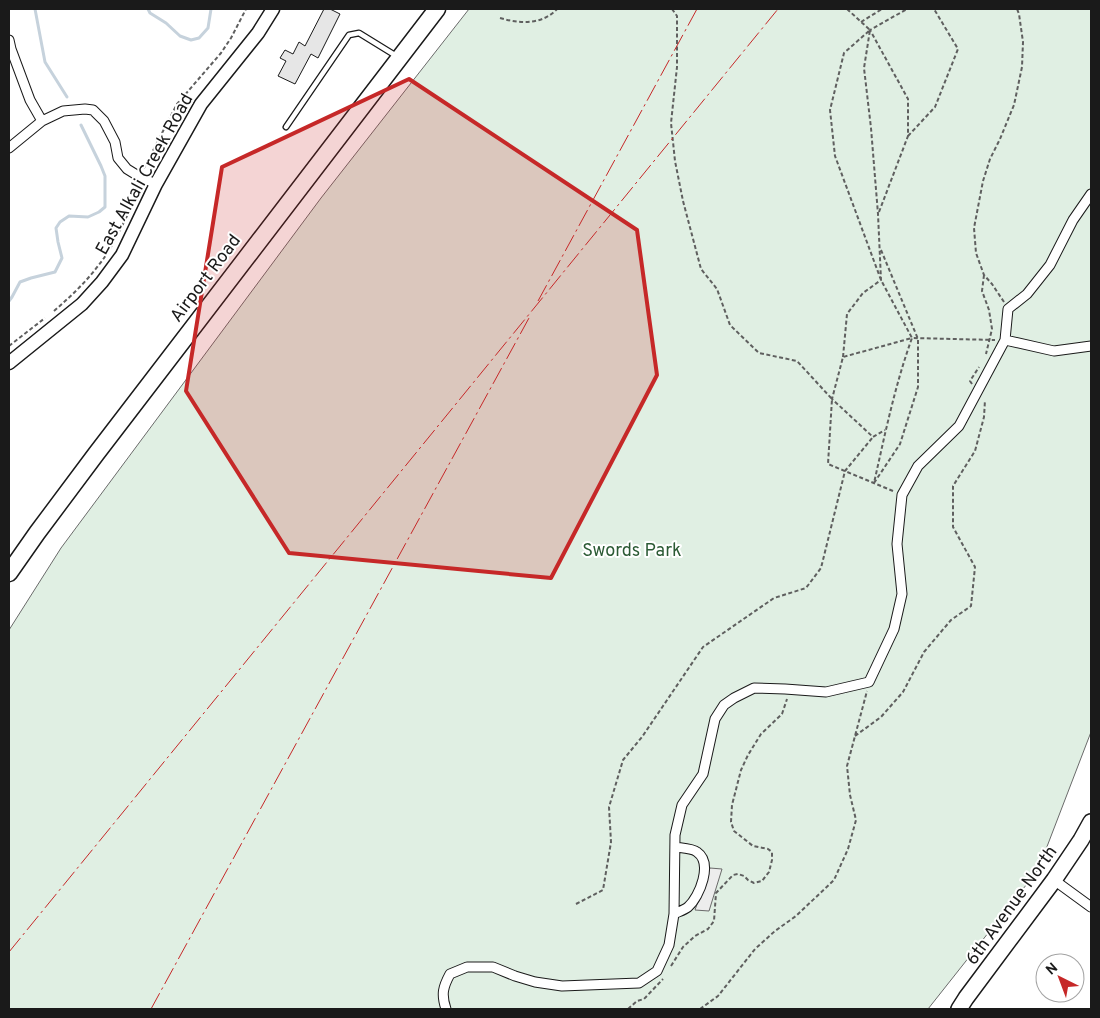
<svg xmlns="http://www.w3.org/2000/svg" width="1100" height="1018" viewBox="0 0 1100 1018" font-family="Overpass,sans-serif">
	<rect width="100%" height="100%" fill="#fff"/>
	<path fill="#e0efe3" stroke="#6a6a6a" d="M469,9H1091V732L1038,870L928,1009H9V630L61,548L321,198Z"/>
	<path fill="#ededed" stroke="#6a6a6a" d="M710,868L722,869L709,911L695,910Z"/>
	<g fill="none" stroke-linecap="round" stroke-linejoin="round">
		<path stroke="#c6d2dc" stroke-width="3" d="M35,9L45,62L67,97
			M148,9L150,13L166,23L180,36L191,40L199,38L208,28L211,9
			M9,301L12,297L20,282L31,278L55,272L62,258L58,242L56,228L60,222L69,216L88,217L99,212L105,207V176L101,166L81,125"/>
	</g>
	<path fill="#e6e6e6" stroke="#1a1a1a" d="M324,9H330L340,14L318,58L311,54L295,84L278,76L286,61L280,58L285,50L293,54L299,42L305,46Z"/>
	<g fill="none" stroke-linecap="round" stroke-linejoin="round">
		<defs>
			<path id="lane" d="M286,127L349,35L359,33L398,57"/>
			<path id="street" d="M9,40L11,49L30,100L42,121
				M9,148L42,121L63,111L85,109L93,110L104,121L115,142L118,158L127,169L140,177L156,184
				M1005,340L1054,351L1091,346
				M1054,880L1091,907
				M674,914C678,912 684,910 688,907C700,896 713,863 697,852C692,848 681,848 675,847
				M446,1009C441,994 443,987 450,974L467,967H493L515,976L535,982L562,986L639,983L657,971L669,945L674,914L675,835L682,805L703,774L715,719L724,705L734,698L754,688L785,689L826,692L869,682L894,629L902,594L897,544L902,495L918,466L959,426L1005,340L1008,309L1027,294L1050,265L1073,220L1091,194"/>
			<path id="secondary" d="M9,363L82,304L102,282L122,255L156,184L201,104L258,33L273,9"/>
			<path id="primary" d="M959,1009L966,998L1054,880L1081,840L1091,822"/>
			<path id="highway" d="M9,573L37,533L96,454L437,9"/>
		</defs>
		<use href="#lane" stroke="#1a1a1a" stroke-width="7"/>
		<use href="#street" stroke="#1a1a1a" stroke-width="11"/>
		<use href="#secondary" stroke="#1a1a1a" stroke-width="15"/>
		<use href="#primary" stroke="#1a1a1a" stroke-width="18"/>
		<use href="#highway" stroke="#1a1a1a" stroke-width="19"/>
		<path stroke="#5f5f5f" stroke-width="2" stroke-dasharray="4 2.5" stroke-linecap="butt" d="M672,9L677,16V67L671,123L675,161L683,201L701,269L717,289L730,325L759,353L797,361L832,399L828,464L893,491
			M847,9L870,30
			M500,18C520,24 542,25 557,9
			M861,22L882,9
			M908,136L935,107L958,49L934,9
			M144,168L177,104L221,53L231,38L246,9
			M136,198L135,190L137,186
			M879,212L908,136V99L870,30L907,9
			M881,250L918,339V387L900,444L874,483C885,434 895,385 912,338L843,357L832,399L873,437L885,430
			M984,275L982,291L989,310L992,329L986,354
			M1004,302L992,284L984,275L976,253L974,228L983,181L990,159L1000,139L1014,105L1022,67L1023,42L1019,14L1017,9
			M54,311C70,297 85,283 98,266C111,250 120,230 129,212
			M9,346L45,318
			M843,357L847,314L863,293L881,280L878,214L871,128L864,68L870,30L844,53L830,110L835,156L881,280L912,338L995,340
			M972,384L970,381L979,367
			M855,736L881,717L903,692L924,652L951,620L971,606L975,567L953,527V486L975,451L984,417L985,400
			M576,904L603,890L611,842L609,807L623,760L642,737L703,647L774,598L806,588L821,568L845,471L873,437
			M671,966L683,947L695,936L708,929L714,921L716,893L733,875L738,874L744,876L748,880L754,883L762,881L769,872L772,860V852L768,849L753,846L734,831L731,822L732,805L741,770L748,755L761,734L782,714L787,699
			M628,1009L637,1001L644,999L663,979
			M700,1009L718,996L755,949L775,931L796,916L834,880L848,849L856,820L850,795L847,766L867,691"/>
		<use href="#lane" stroke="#fff" stroke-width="4.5"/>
		<use href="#street" stroke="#fff" stroke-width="9"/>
		<use href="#secondary" stroke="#fff" stroke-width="12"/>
		<use href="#primary" stroke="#fff" stroke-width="15"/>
		<use href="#highway" stroke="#fff" stroke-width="16"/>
		<path stroke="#c62828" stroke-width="1" stroke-dasharray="18 4 2.5 4" stroke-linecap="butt" d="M538,301L697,9
			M9,952L778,9
			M151,1009L529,318"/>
	</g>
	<path fill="#c62828" fill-opacity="0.2" stroke="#c62828" stroke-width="4" stroke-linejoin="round" d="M409,79L637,230L657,375L551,578L289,553L186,391L222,167Z"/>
	<g text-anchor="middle" stroke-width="4" stroke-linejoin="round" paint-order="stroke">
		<g font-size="18" fill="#1a1a1a" stroke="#fff">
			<text transform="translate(144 174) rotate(-61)" y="6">East Alkali Creek Road</text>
			<text transform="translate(205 278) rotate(-53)" y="6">Airport Road</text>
			<text transform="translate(1011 905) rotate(-54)" y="6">6th Avenue North</text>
		</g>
		<g font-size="18" fill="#2b5a34" stroke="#fff">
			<text x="632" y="556">Swords Park</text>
		</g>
	</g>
	<rect width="1100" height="1018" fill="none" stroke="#1a1a1a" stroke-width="20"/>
	<g transform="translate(1060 978) rotate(318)"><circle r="24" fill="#ffffff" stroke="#a3a3a3"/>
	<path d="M0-4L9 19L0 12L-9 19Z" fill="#c62828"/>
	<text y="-8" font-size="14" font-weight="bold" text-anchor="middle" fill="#1a1a1a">N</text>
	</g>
</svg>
